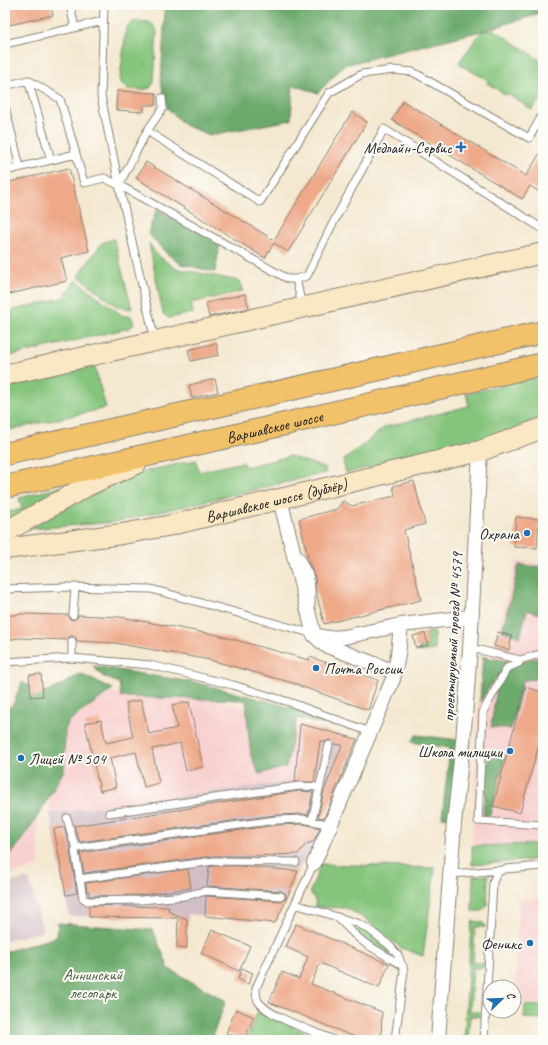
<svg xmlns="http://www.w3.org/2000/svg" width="548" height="1045" viewBox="0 0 548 1045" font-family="Caveat,sans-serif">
	<rect width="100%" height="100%" fill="#fdfcf7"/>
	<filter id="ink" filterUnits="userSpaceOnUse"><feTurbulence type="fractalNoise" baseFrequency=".025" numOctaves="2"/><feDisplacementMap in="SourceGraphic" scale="8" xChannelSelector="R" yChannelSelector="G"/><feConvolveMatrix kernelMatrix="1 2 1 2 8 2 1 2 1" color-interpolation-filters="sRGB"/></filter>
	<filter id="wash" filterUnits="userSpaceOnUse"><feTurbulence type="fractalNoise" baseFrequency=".012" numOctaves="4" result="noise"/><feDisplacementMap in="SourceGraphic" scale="16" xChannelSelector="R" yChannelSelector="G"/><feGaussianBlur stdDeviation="0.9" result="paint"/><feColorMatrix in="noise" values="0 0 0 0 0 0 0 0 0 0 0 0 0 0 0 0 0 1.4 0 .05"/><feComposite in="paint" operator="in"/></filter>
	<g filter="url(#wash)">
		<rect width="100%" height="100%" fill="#f4e8d0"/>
		<path fill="#f7d0cf" d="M516,561L543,564V844L472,846L481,656L491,658Z
			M185,691L300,724L295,781L50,813L44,701L107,693Z
			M5,702H36L37,813L39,866L5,876Z
			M543,898V1004L514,1002L519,900Z"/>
		<path fill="#d2bec5" d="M300,724L357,739L313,842L298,871L285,902L275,923L188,914L187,948H177L178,918L69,916L50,813L295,781Z
			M29,878L43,931L5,941V884Z"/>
		<path fill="#85c47c" stroke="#50704c" d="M135,21C146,22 152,20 157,31L154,82L150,88L142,90L127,89L122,84L120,78L126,29L129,24Z
			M495,30L540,60V64H543V98L542,97L532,110L507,93L506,95L487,83L488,80L462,66L459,62L482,31Z
			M114,239L132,309L116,306L78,276L102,243Z
			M149,243L156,254L175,268L239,281L243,291L191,303L193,313L169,318L163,314Z
			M76,280L123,316H131L134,324L129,328L5,357V312L63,298Z
			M94,365L106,408L5,431V388Z
			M543,375V418L475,442L346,473L343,461L385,427L469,406L466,394Z
			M290,456L325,468L326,473L116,522L29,529L102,487L138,473L196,460L199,472L243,462L245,467Z
			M78,482L5,526V513L22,509L19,498Z
			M434,632L435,650L419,652V648L428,645L425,633Z
			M543,844V859L472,865V846Z
			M321,864L435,868L423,956L401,948L367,920L346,908L316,907L315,900L310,892Z
			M488,875L487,906L482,911H472L473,876Z
			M473,921L482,922L486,927H475L473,963H484V968H473L470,1011L480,1012V1017L470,1016L468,1040H464L471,927Z
			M359,928L367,932L388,948L389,955L356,933Z
			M525,1005L543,1006V1019L524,1018Z
			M258,1011L322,1040H246Z"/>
		<path fill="#6caa6c" stroke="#446344" d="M114,5H543V13L482,31L344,65L318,93L293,85L291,120L210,135L184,125L166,107L161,81L165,10L114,7Z
			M157,209L220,244L215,272L181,264L166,253L148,233Z
			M519,565L543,567V615L527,610L520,637L502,631Z
			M483,657L508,661L501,671L511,663L541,657L536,679L523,680L511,729L491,727L499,673L480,702Z
			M93,666L198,683L282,705L328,720L327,723L321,724L297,718L286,767L259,774L251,756L249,738L246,700L121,697L119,683L102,676Z
			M80,674L113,689L69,721L65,730L64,770L41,811L12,854L5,829V710L13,705L22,682L41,693L56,688Z
			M416,735L460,740L451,818L442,817L450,748L411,742Z
			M489,751L505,757L490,815H483Z
			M58,923L153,930L169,969L226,1001L213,1034L219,1040H5V952L57,937Z"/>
		<g id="blocks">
			<path fill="#eea989" d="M5,5H50L53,15L5,26Z
				M117,91L156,93V105H144V112L116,110Z
				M403,101L526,176L543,148V194L530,186L522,199L392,120Z
				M352,112L367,122L288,252L274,243L265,258L136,178L146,162L274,240Z
				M69,168L89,251L61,258L67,281L5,295V197L8,196L5,183Z
				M245,294L249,308L209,317L206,303Z
				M216,343L219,355L191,361L188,350Z
				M215,379L218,392L192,398L189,385Z
				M414,481L425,524L404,530L421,600L324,624L316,591L315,577L310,566L299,519L337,509L343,501L352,506L395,496L393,486Z
				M516,517L539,519L537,548L514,547Z
				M22,614L68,615L70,619L73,620L77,618L78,615L120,617L217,635L309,660L310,657L378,680L368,710L300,686V685L210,660L115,643L77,641L76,638L72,636L69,637L67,640L20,638L5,640V616Z
				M498,632L512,636L509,650L494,646Z
				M425,633L428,645L416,648L413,636Z
				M41,674L43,696L31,697L29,675Z
				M525,687L543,692V730L520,813L493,806Z
				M141,700L149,734L177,728L172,705L189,702L203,767L186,771L180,743L152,749L159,783L144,787L136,752L110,758L116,787L100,791L85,723L101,720L106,743L133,737L126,703Z
				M300,724L357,739L324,818L318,817L324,791L342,745L334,744L330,740L325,742L320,741L314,782H295Z
				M299,791L313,792L308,815L303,814L275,815L80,842L74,826Z
				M303,824L320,828L313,842L306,844L298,854L250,856H213L84,873L80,853L276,825Z
				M64,827L71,848L70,852L77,893L66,895L54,829Z
				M214,866H240L298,871L284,905L275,923L205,916L206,896L281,901L284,900L286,897L285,893L281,891L207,886L209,867Z
				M188,869L191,888L141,895L89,896V891L87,892L86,883Z
				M123,905V906L169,907L168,911L187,919V948H177L178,918L89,917V906Z
				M296,924L389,964L379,988L320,963L311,984L382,1012L381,1040H362L269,1002L282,972L299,979L308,957L286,947Z
				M212,930L250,946L239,971L201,953Z
				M242,968L253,973L248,984L238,979Z
				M236,1009L254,1017L244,1040L226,1033Z"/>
		</g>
	</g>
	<g filter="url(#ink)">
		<use href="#blocks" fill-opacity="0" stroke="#888276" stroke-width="1"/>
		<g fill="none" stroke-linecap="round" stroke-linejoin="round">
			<defs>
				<path id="lane" d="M70,5L75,28
					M104,5L101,96L119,185L155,341
					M5,44L103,21
					M28,80L51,160
					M5,86L28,80L60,99L76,154
					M5,107L20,167
					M147,131L260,202L329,93L362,74L393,70L413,72L529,138L543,114
					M5,171L76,154L84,183L104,178L119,185L288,279H296
					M119,185L147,131L163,108L162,98
					M302,306L296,279L307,276L332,225L384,129L543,229
					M301,557C302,563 306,568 309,575C312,584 311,594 311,604
					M5,589L66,587L151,589L314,634
					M73,615L75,587
					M470,649L480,650L520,660L543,653
					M72,658V641
					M520,660L519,663L507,668L483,712L478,821L543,825
					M5,662L72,658L150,665L233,685L289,702L370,732
					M109,813L299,786L320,787
					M67,818L73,840L77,848
					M312,821L329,745
					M314,863L256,988C256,992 256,997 258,1001C268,1017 316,1032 334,1040
					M450,874L503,870
					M79,879L214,861L296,862
					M281,896L206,891L184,896L141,900L87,901L83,898L75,851L77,848L89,846L276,820L303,819L331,825
					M295,904L357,923L367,928L389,945L398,955L404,971L395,1040
					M339,919L355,935L366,944L403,966
					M484,1040L493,883C495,875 497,872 505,869L543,866"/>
				<path id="street" d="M280,499L314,635L325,645L395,672
					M314,635L329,638L344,637L401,625
					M314,863L393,679L398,655L401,625L470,617
					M438,1040L454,823L463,742L470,649L480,451"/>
				<g id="secondary">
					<path d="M5,375L543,253"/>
					<path d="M5,532L87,486L136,464"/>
					<path id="s1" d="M5,549L122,534L167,526L480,451L543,428"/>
				</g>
				<g id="primary">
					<path d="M5,454L543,332"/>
					<path id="s2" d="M5,487L259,430L543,364"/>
				</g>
			</defs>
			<use href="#lane" stroke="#888276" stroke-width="9"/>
			<use href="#street" stroke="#888276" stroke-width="16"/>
			<use href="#secondary" stroke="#888276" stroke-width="22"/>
			<use href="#primary" stroke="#888276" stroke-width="24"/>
			<use href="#lane" stroke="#fff" stroke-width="7"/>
			<use href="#street" stroke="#fff" stroke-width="14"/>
			<use href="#secondary" stroke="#fae7c3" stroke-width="20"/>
			<use href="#primary" stroke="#f2c26a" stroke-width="22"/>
		</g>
	</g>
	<g fill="#1f6fb2" stroke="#fdfcf7" stroke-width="1.5">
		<path d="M459 141h4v4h4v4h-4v4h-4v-4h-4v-4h4z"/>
		<circle cx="527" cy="533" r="4"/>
		<circle cx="316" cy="668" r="4"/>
		<circle cx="510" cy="751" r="4"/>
		<circle cx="21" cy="758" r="4"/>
		<circle cx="530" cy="943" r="4"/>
	</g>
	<g text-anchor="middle" stroke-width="4" stroke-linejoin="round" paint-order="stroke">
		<g font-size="16" fill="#1c1c1c" stroke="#fdfcf7" text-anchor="end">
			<text x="452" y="153">Медлайн-Сервис</text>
			<text x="519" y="539">Охрана</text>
			<text x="324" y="674" text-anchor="start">Почта России</text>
			<text x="502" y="757">Школа милиции</text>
			<text x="29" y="764" text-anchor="start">Лицей № 504</text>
			<text x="522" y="949">Феникс</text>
		</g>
		<g font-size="16" fill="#1c1c1c" stroke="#fdfcf7">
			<text dy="6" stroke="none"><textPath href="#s2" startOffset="276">Варшавское шоссе</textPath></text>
			<text dy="6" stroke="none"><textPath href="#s1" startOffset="276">Варшавское шоссе (дублёр)</textPath></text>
			<text transform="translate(452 637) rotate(-87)" y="6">проектируемый проезд № 4579</text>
		</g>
		<g font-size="16" fill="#465f42" stroke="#fdfcf7">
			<text x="93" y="980">Аннинский<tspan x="93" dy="18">лесопарк</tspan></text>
		</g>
	</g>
	<rect width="548" height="1045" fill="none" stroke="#fdfcf7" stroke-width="20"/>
	<g transform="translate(502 999) rotate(67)"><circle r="19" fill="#fdfcf7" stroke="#a3a29f"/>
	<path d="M0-3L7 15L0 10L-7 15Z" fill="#1f6fb2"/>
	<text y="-6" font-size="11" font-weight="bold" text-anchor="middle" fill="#1c1c1c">С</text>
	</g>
</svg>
